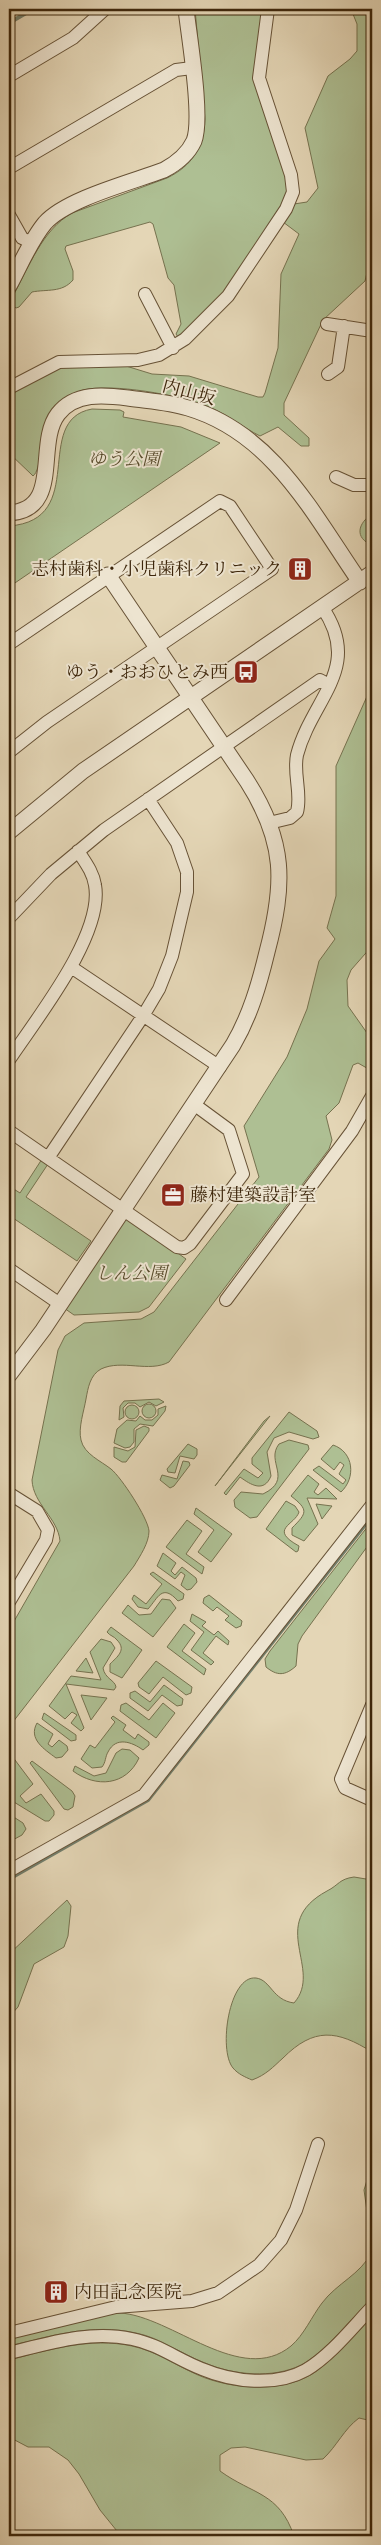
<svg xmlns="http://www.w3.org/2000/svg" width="381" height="2545" viewBox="0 0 381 2545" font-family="'Sorts Mill Goudy','Noto Serif JP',serif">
	<rect width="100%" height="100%" fill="#e4d6b6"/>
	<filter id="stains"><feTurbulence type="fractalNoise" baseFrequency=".004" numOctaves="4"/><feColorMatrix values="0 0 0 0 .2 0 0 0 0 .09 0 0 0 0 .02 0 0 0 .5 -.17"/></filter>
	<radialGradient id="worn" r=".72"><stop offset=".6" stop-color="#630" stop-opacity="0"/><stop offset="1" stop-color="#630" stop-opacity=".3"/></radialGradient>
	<path fill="#aebf93" stroke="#76724f" d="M195,9H263L255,70L288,184L286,199L224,294L178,337L176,334L181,324L174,285L168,278L153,224L150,222L66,246L65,249L73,271V280C62,293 47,289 32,292L19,307L16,308L12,305L13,296C29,267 42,230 72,213L167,178C192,166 204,147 205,119Z
		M351,9H372V251L365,281L323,320L284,403V415L309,438V446H301L278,427L260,436C242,427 227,414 207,406C178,395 113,383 83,390C68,394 55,404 47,418C41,430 42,470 33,476L31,474L9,453V399L12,392L61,367L126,366L152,374L189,376L258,397H263L265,393L278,348L281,274L299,234L283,222L294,204L307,202L318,188L305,128L328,76L350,59L357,51V24Z
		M92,409L120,410L124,412L123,417L181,427L220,443L9,587V526C90,520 31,420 92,409Z
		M372,514V545C354,538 358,523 372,514Z
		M372,685V946L351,970L347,980L348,1006L372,1040V1071L358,1063L353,1065L339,1103L326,1116L332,1140L329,1149L169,1362C149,1373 122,1359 101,1369C90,1375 88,1388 86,1399C84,1411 78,1428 81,1440C84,1454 101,1461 111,1469C121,1477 148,1518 149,1531C149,1543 140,1556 134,1566L9,1727V1630L60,1541C58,1518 33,1504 32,1480L58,1350L65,1336L84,1323L141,1319L154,1312L259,1177L244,1126L287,1057L307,1009L319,961L335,939L327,928L336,896V766Z
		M42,1159L48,1164L26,1197L91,1241L77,1261L13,1218L9,1223V1186L20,1193Z
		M129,1218L186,1259L149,1307L139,1312L74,1315L64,1308L124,1219Z
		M159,1399L164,1402L156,1406L149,1402L140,1407L135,1403H128L123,1408L124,1417L119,1420L120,1406L124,1401Z
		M142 1411a7 7 0 1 1 14 0a7 7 0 1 1-14 0Z
		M125 1412a7 7 0 1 1 14 0a7 7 0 1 1-14 0Z
		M166,1406L165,1411L153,1426L140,1424L134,1429V1442L130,1447L125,1448L114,1443L117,1429L127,1420L136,1421L140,1416L145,1420H152L158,1415V1409Z
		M289,1412L317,1431L319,1437L313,1439L289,1432L274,1438L267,1452L271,1476C264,1493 251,1485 240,1477L226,1495L224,1493L244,1469L258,1478L263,1473L252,1464V1458Z
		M270,1416L215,1486L264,1421Z
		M144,1426L149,1428V1431L126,1462H122L114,1457V1447L128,1451L135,1447L136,1430Z
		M289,1440L308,1445L309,1449L257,1517L250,1518L235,1507L234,1500L241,1492L263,1494C294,1479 265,1462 279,1444Z
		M188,1444L197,1449V1455L194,1459L180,1456L175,1473L168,1472L167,1469Z
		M333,1445C354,1452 356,1478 341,1492L313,1470L319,1466L343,1484L346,1480L339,1474L344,1465L340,1462L334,1470L321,1459Z
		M183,1461L189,1462L190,1465L174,1486L170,1488L160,1480L162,1475L177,1479Z
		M308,1475L319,1484L314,1492L318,1495L326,1488L337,1499L307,1498L318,1524L304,1541L292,1535V1528C307,1513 309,1510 291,1496Z
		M286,1501L295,1506L299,1512C295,1525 268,1529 299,1546L298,1551L296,1552L266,1529Z
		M316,1504L332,1506L322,1519Z
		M196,1508L232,1534L211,1562L198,1552L214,1530L194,1514Z
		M187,1520L202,1531L186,1554L204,1567L202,1574L166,1547Z
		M372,1521V1540L302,1636L298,1644L296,1666C285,1676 277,1676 266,1667L265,1659L270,1651Z
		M163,1553L176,1563L171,1571L175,1575L182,1567L196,1578L197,1582L191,1589L187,1590L181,1585L185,1575L181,1572L175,1579L157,1566Z
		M153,1572L184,1594L183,1599L178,1601C162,1583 158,1598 148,1609L138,1607L132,1599L134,1595L146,1604L162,1584L150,1574Z
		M209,1595L242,1621L241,1626L236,1628L225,1620L229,1616L217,1607L213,1611L203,1603L204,1598Z
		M162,1599L170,1600L176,1608L153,1637L122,1613L128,1605L139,1615L151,1614Z
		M192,1614L206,1622L202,1626L214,1635L218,1631L229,1641L228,1645L216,1636L203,1653L214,1662L211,1665L191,1650L204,1632L190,1621Z
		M184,1624L195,1633L182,1651L206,1669L204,1675L167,1647Z
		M111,1627L142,1650L122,1678L110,1672V1664C117,1657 127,1650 117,1640C114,1636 110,1636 107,1632Z
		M101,1639L111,1642L115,1648L103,1668C105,1679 115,1680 116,1687L114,1690L66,1684L84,1728L81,1731L71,1723L77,1715L72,1712L65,1719L49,1706L71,1676L101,1680L90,1652Z
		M86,1658L93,1673L76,1671Z
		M156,1661L192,1687L191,1693L186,1695L163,1677L149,1694L139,1687L138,1683Z
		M164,1685L183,1699L182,1705L177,1706L162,1695L148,1711L130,1698V1693L135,1691L150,1702Z
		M81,1695L107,1698L91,1720Z
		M126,1703L149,1720L163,1703L175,1713L156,1738L120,1711L121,1705Z
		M44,1713L76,1735V1740L71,1741L42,1719Z
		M113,1716L126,1725L123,1730L135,1739L138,1734L149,1742V1745L143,1750C132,1742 116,1736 108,1752C105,1757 106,1762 102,1767L92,1768L81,1759L90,1745L95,1748L115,1722L111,1718Z
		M37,1723L53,1734L48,1744L52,1747L59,1740L67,1746L68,1750L62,1757L56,1758C44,1749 28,1739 37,1723Z
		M122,1749L130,1750L139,1758C126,1786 96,1788 73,1771L75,1766L94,1776L106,1773L116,1753Z
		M12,1756L33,1784L20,1796L26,1803L41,1794L54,1811V1815L49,1821H45L9,1799V1758Z
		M32,1761L72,1791L75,1796L73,1807L68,1810L64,1809L30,1763Z
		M9,1814L23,1823L26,1829L22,1835L9,1842Z
		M354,1877L372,1880V2052C337,2030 314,2027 283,2058C273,2067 266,2075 252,2080C245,2077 238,2074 233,2068C218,2050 229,1975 256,1978C271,1980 272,2000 294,2003C324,1969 266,1924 327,1891C339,1885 339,1879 354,1877Z
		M67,1900L71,1906L68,1936L64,1947L34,1964L18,2007L9,2017V1954Z
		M372,2164V2247L364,2190Z
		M372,2252V2298C353,2317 324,2353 301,2365C273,2379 233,2375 205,2363C181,2354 161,2338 136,2333C92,2323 51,2336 9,2346V2339C36,2332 62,2324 90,2318C99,2316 110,2313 120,2313C172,2316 241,2387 291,2346C304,2335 312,2316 322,2303C337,2283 360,2275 372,2252Z
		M372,2317V2421L359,2418C344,2429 337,2446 323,2459L306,2460L245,2447L231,2448L220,2455V2471C253,2495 279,2492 294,2536H121L100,2510L79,2474L68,2460L49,2447H28L9,2437V2360C49,2350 90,2337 132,2346C156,2351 175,2365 198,2375C232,2390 287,2394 318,2370C338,2354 355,2334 372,2317Z"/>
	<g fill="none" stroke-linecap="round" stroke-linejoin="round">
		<path stroke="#727e6c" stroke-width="4" d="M9,23L33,9
			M9,1879L148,1800L372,1516"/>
		<defs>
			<path id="minor" d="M9,76L73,38L105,9
				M9,168L176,70L192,68
				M9,215L22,238L32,243
				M145,294L173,348
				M327,324L372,331
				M328,374L338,367L344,326
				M9,388L59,362L138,360L159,355L185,339L228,296L286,209L293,192L291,175L259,78L268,9
				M336,477L354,485H372
				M9,644L220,501L230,506L272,569L47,722L9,752
				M269,823L290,818L297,812C302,794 293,774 297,755C312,698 364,668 322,607
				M9,918L51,874L104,830L320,680L329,685
				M71,967L220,1067
				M9,1060C36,1019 104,935 95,885C93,872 85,862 78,851
				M9,1131L177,1247L184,1248L190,1244L243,1174L229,1130L195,1105
				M48,1158L143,1016L159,989L172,956L187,892V872L177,843L148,799
				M9,1269L60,1304
				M226,1300L352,1131L372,1096
				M9,1602L46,1540L48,1530L37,1511L10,1494
				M372,1705L341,1779L345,1788L372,1800
				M9,1871L144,1795L372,1505
				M9,2333L116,2307L192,2301L218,2293L259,2265L281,2240L296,2210L318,2144
				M9,2353C50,2343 90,2330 132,2339C158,2344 178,2360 202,2369C233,2382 276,2387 306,2370C331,2355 352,2328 372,2307"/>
			<path id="tertiary" d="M9,286C20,266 30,241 45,223C66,199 132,182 164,170C177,163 188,154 194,141C203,118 189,37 186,9
				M9,513C63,510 35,444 58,414C75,392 104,395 128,398C148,401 169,402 188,408C273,433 313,514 360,582
				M9,832L83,771L372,573
				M9,1375L43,1330L233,1045C250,1016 259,985 267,952C285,884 286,842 247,781L108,575"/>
		</defs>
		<use href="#minor" stroke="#675236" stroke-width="14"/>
		<use href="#tertiary" stroke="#675236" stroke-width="17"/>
		<use href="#minor" stroke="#ede4d0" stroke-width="12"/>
		<use href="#tertiary" stroke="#ede4d0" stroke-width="15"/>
	</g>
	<defs>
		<symbol id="building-square" viewBox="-11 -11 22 22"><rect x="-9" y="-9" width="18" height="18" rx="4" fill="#8f2418" stroke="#ede4d0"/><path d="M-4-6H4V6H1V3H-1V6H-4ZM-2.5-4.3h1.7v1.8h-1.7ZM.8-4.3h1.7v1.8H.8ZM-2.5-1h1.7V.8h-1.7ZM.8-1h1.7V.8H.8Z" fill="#fff"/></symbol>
		<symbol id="bus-square" viewBox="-11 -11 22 22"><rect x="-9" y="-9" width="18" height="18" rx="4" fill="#8f2418" stroke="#ede4d0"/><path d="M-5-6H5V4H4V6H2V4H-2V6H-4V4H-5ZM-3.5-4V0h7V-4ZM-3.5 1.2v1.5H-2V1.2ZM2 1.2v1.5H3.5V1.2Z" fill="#fff"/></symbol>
		<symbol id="office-square" viewBox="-11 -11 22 22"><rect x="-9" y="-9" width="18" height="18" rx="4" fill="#8f2418" stroke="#ede4d0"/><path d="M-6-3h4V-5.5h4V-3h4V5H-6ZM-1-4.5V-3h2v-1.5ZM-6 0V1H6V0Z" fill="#fff"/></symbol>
	</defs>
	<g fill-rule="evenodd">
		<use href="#building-square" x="286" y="555" width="28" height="28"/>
		<use href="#bus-square" x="232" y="658" width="28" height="28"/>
		<use href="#office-square" x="159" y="1181" width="28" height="28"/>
		<use href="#building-square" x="42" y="2278" width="28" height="28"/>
	</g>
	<g text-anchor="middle" stroke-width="4" stroke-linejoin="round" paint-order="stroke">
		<g font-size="18" fill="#3d260b" stroke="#ede4d0">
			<text transform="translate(189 392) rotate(15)" y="6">内山坂</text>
		</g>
		<g font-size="18" font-style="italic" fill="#594c2d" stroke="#ede4d0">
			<text x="124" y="465">ゆう公園</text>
			<text x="131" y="1279">しん公園</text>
		</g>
		<g font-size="18" fill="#3d260b" stroke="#ede4d0" text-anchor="end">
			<text x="282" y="575">志村歯科・小児歯科クリニック</text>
			<text x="228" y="678">ゆう・おおひとみ西</text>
			<text x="190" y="1201" text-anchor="start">藤村建築設計室</text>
			<text x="74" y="2298" text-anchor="start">内田記念医院</text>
		</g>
	</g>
	<rect width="381" height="2545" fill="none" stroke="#e4d6b6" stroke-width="30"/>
	<rect x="10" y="10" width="361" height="2525" fill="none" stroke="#3d260b" stroke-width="2.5"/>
	<rect x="15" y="15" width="351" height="2515" fill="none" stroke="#3d260b"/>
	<rect width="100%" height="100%" filter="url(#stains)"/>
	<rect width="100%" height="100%" fill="url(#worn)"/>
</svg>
